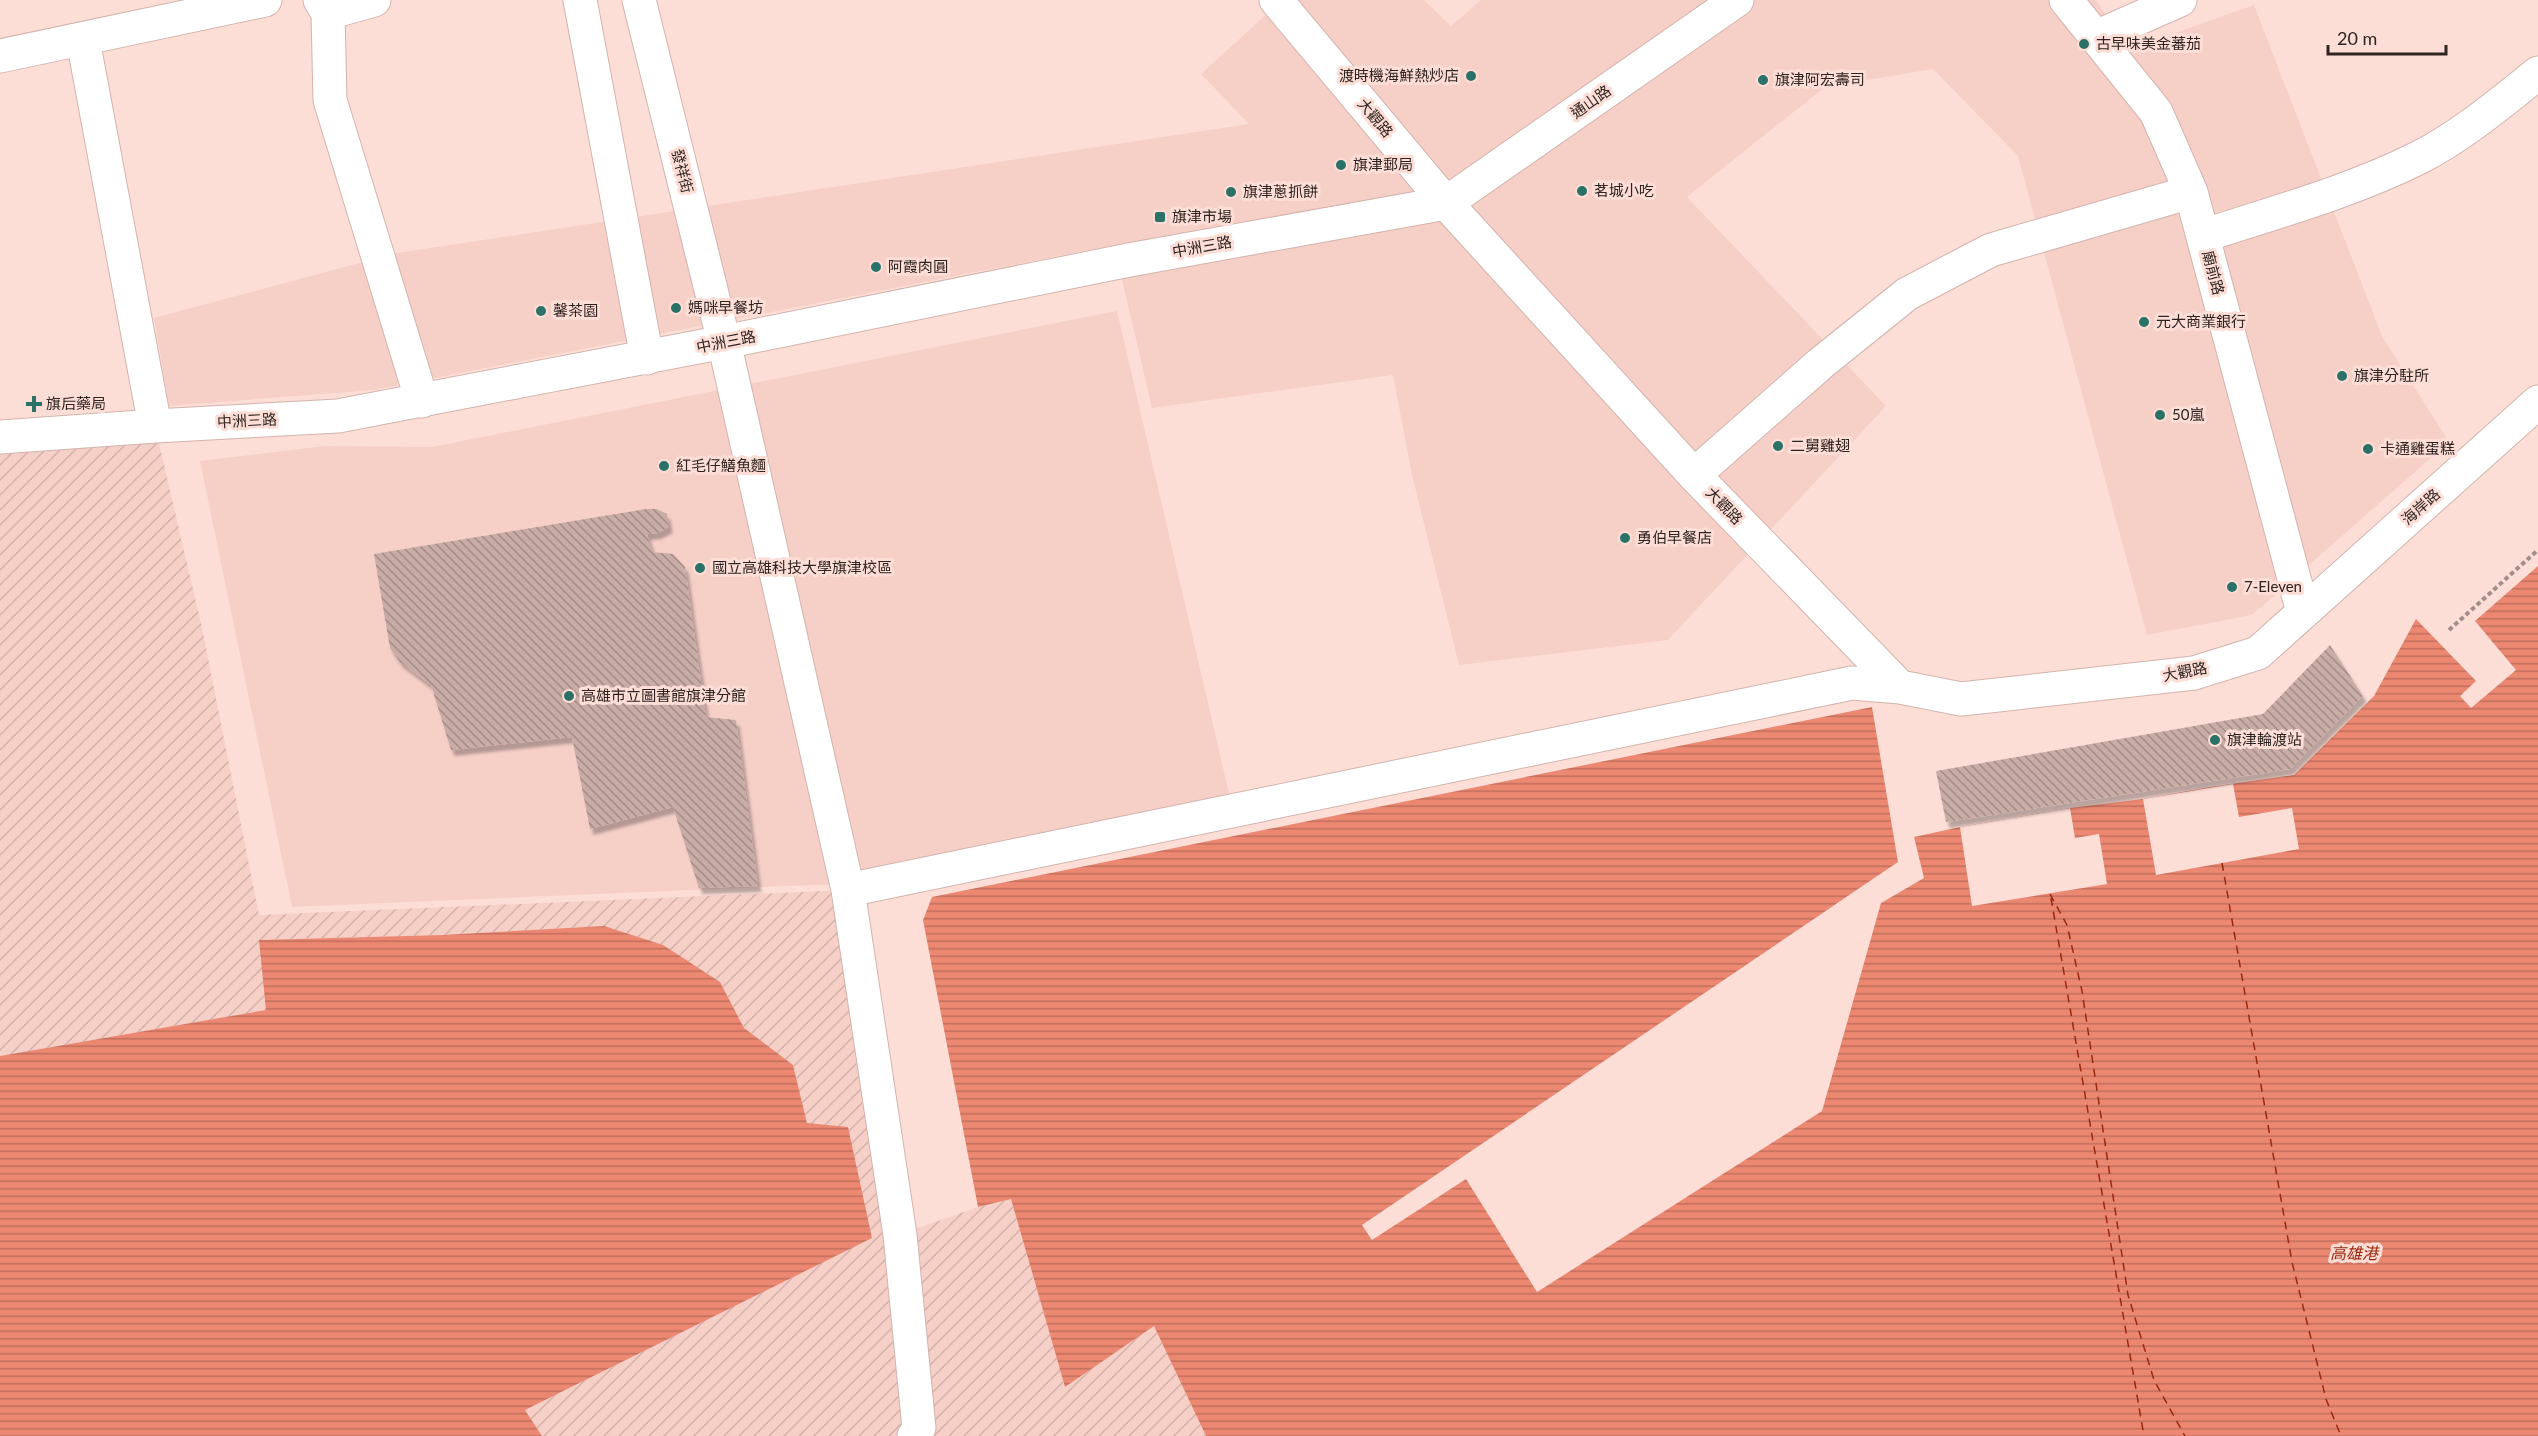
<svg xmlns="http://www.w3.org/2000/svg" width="2538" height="1436" viewBox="0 0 2538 1436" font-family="Lato,'Noto Sans TC',sans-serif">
	<defs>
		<pattern id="industrial-furrows" width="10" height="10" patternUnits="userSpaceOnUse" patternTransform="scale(1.5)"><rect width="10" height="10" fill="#f6cfc7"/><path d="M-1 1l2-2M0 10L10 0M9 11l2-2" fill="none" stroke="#d3b1ab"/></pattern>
		<pattern id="water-rules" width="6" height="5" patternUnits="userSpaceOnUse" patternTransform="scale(1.5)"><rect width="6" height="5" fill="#ec8872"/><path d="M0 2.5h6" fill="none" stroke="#c06f5d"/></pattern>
		<pattern id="building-back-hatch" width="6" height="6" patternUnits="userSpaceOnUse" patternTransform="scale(1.5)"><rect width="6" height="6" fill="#c9aca5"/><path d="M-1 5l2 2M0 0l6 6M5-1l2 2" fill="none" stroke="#a48c86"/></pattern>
		<filter id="shadow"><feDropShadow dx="3.5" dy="6" stdDeviation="1.5" flood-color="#0004"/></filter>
	</defs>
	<rect width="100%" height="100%" fill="#fdded7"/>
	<path fill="#f6cfc7" d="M1282,0H1424L1451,26L1481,0H2096L2127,50L2254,5L2382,336L2449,442L2252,615L2147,635L2018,156L1933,69L1825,87L1687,197L1886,406L1668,640L1459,665L1412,475L1393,375L1152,408L1114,245L374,390L169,406L154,318L397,253L1249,124L1201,74Z
		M1117,311L1234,815L922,886L811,885L292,907L200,461L324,446L432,447Z"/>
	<path fill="url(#industrial-furrows)" d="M155,426L202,628L259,915L848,890L901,1234L978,1207L1011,1199L1065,1387L1154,1325L1206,1436H542L525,1410L872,1237L807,1123L793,1065L744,1028L720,982L604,926L442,935L260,940L267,1010L0,1056V437Z"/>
	<path fill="url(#water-rules)" d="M2538,566V1436H1206L1154,1326L1065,1387L1011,1199L978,1207L923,920L932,897L1872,707L1898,862L1362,1225L1372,1240L1466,1179L1537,1292L1822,1111L1881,903L1924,878L1914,837L1960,827L2070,808L2143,799L2210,787L2294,775L2374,696L2416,619L2476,681L2460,696L2471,708L2516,670L2475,621Z
		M604,926L663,945L720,982L744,1028L793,1065L807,1123L848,1127L872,1238L525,1410L542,1436H0V1056L266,1010L259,940L442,935Z"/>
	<path fill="#fdded7" d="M2233,784L2239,817L2292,808L2299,849L2156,875L2143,799Z
		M2070,808L2075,838L2099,834L2107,884L1972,906L1960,827Z"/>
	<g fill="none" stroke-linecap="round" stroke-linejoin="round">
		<path stroke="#9c280e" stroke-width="1.5" stroke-dasharray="8 6" stroke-linecap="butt" d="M2222,863L2292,1262L2326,1399L2341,1436
			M2050,894L2067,925L2082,991L2128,1295L2154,1380L2185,1436
			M2051,898L2144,1436"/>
	</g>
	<path fill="url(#building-back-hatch)" filter="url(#shadow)" d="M646,509H657L667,514L669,527L658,533L647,534L652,552L673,554L685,567L706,717L736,720L758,886L699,888L673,807L590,829L572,737L451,750L431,685L400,662L390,648L374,554Z
		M2330,645L2363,696L2290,769L1946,822L1936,771L2263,714Z"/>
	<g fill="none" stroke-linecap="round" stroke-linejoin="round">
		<defs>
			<path id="minor" d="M320,0L328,13L374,0
				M580,0L647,358
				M639,0L724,342L848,890L900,1235L919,1428L914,1436
				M1276,0L1446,203L1694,475L1900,687L1961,699L2007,694L2194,673L2258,653L2538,402
				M2066,0L2156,112L2191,192L2303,612
				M328,13L330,100L422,401
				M2096,37L2180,0
				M83,40L155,426
				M0,56L265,0
				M2203,236C2275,212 2350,192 2418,158C2459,138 2503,101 2538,73
				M0,437L155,426L338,416L724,342L1129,260L1446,203L1737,0
				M1694,475L1820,364L1907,294L1991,250L2191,192
				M848,890L1852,683L1900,687"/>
		</defs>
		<use href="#minor" stroke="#d2b4ad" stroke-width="35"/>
		<path stroke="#a38d88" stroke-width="4" stroke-dasharray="4.5 3" stroke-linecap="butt" d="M2449,630L2538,550"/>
		<use href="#minor" stroke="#fff" stroke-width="33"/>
	</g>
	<g fill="#2a7168" stroke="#fdded7" stroke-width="2">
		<circle cx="2084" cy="44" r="6"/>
		<circle cx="1471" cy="76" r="6"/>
		<circle cx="1763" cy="80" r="6"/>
		<circle cx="1341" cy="165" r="6"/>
		<circle cx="1582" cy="191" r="6"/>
		<circle cx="1231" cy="192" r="6"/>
		<rect x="1154" y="211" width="12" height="12" rx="3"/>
		<circle cx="876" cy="267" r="6"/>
		<circle cx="676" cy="308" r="6"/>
		<circle cx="541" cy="311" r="6"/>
		<circle cx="2144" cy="322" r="6"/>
		<circle cx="2342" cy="376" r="6"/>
		<path d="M31 395h6v6h6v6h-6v6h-6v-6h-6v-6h6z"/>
		<circle cx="2160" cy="415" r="6"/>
		<circle cx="1778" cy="446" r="6"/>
		<circle cx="2368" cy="449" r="6"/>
		<circle cx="664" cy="466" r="6"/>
		<circle cx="1625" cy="538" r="6"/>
		<circle cx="700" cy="568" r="6"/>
		<circle cx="2232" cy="587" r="6"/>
		<circle cx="569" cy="696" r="6"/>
		<circle cx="2215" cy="740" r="6"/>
	</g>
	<g text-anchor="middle" stroke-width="6" stroke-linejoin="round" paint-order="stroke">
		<g font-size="15" fill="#2e2321" stroke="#fdded7" text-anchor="start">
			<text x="2096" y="49">古早味美金蕃茄</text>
			<text x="1459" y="81" text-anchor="end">渡時機海鮮熱炒店</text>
			<text x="1775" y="85">旗津阿宏壽司</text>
			<text x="1353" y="170">旗津郵局</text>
			<text x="1594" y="196">茗城小吃</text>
			<text x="1243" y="197">旗津蔥抓餅</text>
			<text x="1172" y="222">旗津市場</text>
			<text x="888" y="272">阿霞肉圓</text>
			<text x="688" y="313">媽咪早餐坊</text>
			<text x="553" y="316">馨茶園</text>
			<text x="2156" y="327">元大商業銀行</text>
			<text x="2354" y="381">旗津分駐所</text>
			<text x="46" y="409">旗后藥局</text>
			<text x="2172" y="420">50嵐</text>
			<text x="1790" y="451">二舅雞翅</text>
			<text x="2380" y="454">卡通雞蛋糕</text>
			<text x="676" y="471">紅毛仔鱔魚麵</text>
			<text x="1637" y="543">勇伯早餐店</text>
			<text x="712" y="573">國立高雄科技大學旗津校區</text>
			<text x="2244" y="592">7-Eleven</text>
			<text x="581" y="701">高雄市立圖書館旗津分館</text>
			<text x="2227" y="745">旗津輪渡站</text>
		</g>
		<g font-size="15" fill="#2e2321" stroke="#fdded7">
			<text transform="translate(1591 102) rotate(-35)" y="5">通山路</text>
			<text transform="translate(1375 118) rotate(50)" y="5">大觀路</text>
			<text transform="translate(682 171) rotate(76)" y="5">發祥街</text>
			<text transform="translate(1202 247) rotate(-10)" y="5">中洲三路</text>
			<text transform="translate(2213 273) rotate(75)" y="5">廟前路</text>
			<text transform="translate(726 342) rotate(-11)" y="5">中洲三路</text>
			<text transform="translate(247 421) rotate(-3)" y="5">中洲三路</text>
			<text transform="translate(1724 506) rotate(46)" y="5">大觀路</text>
			<text transform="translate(2421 507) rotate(-42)" y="5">海岸路</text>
			<text transform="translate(2185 672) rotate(-11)" y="5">大觀路</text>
		</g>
		<g font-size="16" font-style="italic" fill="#9c280e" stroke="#fdded7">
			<text x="2354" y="1259">高雄港</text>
		</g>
	</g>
	<path d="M2328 45v9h118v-9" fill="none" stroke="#2e2321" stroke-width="3"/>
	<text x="2337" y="45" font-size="18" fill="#2e2321" stroke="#fdded7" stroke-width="4.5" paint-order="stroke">20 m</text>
</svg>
